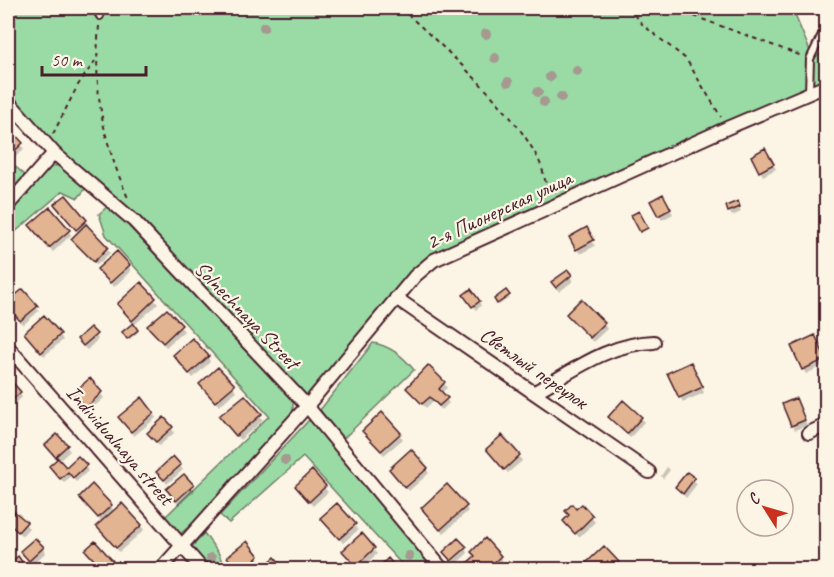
<svg xmlns="http://www.w3.org/2000/svg" width="834" height="577" viewBox="0 0 834 577" font-family="Caveat,sans-serif">
	<rect width="100%" height="100%" fill="#fcf5e5"/>
	<filter id="ink" filterUnits="userSpaceOnUse"><feTurbulence type="fractalNoise" baseFrequency=".0167" numOctaves="2"/><feDisplacementMap in="SourceGraphic" scale="12" xChannelSelector="R" yChannelSelector="G"/><feConvolveMatrix kernelMatrix="1 2 1 2 8 2 1 2 1" color-interpolation-filters="sRGB"/></filter>
	<g filter="url(#ink)">
		<path fill="#9adba5" stroke="#727d68" stroke-width="1.5" d="M8,8H792L813,58L826,52V86L434,260L307,406L162,254L8,101Z
			M10,162L25,175L8,197V165Z
			M61,165L86,188L78,198L63,191L13,234L8,228V212L48,167Z
			M109,205L293,401V414L192,524L180,534L164,518L269,416L106,235L99,214Z
			M373,343C390,346 404,357 414,370L343,439L320,410Z
			M309,420L313,422L436,569H406L303,457L229,523L220,515Z
			M204,533L219,554L225,569H209L190,549Z"/>
		<path fill="#0003" d="M12,133L24,149L10,162L8,137Z
			M765,150L776,169L763,176L753,157Z
			M663,196L673,214L662,220L652,201Z
			M737,203L741,212L732,216L729,211Z
			M59,210L86,221L89,226L87,227L107,248L110,253L97,265L76,244L73,239L79,233Z
			M31,226L69,231L71,235L53,252Z
			M586,229L595,246L580,254L571,238Z
			M129,266L131,271L114,287L102,274Z
			M567,272L573,281L559,292L556,287Z
			M8,283L12,290L8,294Z
			M141,284L158,304L133,326L138,332L129,340L124,333L134,324L119,304Z
			M23,291L39,311L23,325L8,305Z
			M506,292L509,298L499,305L495,299Z
			M468,300L479,301L481,306L476,310Z
			M167,311L184,331L166,347L149,327Z
			M568,315L604,324L607,329L593,342Z
			M26,334L60,335L63,340L44,356Z
			M95,335L98,339L87,350L81,344Z
			M817,342L826,364L806,374L803,369Z
			M175,356L208,357L210,362L193,378Z
			M693,369L704,393L683,402L680,397Z
			M8,380L22,397L10,409L8,406Z
			M90,380L104,398L89,411L75,394Z
			M444,383L447,388L441,393L449,403L442,410L433,401L426,408L408,388Z
			M201,384L233,386L236,391L219,406Z
			M245,397L263,420L240,440L224,422Z
			M798,405L807,425L795,430L792,425Z
			M153,413L156,418L134,436L122,422Z
			M382,414L403,439L384,455L367,436Z
			M610,418H641L644,422L630,438Z
			M172,428L174,433L159,446L149,433Z
			M57,436L70,451L59,461L66,469L85,466L88,471L76,482L71,476L64,483L51,467L58,460L47,445Z
			M488,450L519,456L522,461L508,473Z
			M180,466L183,470L167,484L158,472Z
			M667,467L670,470L663,479L661,476Z
			M426,469L429,473L409,491L394,474Z
			M312,473L328,492L313,506L300,491Z
			M687,474L697,484L686,498L677,487Z
			M192,486L195,491L179,505L168,490Z
			M81,497L111,506L114,512L141,525L144,530L119,552L98,526L102,523Z
			M582,506L595,522L579,537L568,526L570,517L567,511H576Z
			M465,507L468,511L444,533L425,513Z
			M14,513L29,528L22,536L8,522Z
			M325,523L355,525L358,530L343,543Z
			M361,535L377,554L359,570L347,556Z
			M246,543L261,562L252,570H238Z
			M43,548L45,553L32,565L22,552Z
			M465,548L468,553L455,565L445,552Z
			M472,552L500,557L503,562L494,570H470L476,558Z
			M111,562L114,567L111,570H103Z
			M618,563L619,570H592Z
			M52,565L56,570H47Z"/>
		<path fill="#e2b492" stroke="#4a1f2b" stroke-width="1.5" d="M12,131L23,143L8,157V135Z
			M765,148L774,164L759,172L751,156Z
			M663,194L671,209L658,216L650,201Z
			M66,195L87,220L76,230L54,204Z
			M738,201L740,207L728,212L726,206Z
			M50,207L70,230L49,248L29,225Z
			M639,211L648,228L640,232L631,215Z
			M86,224L108,247L94,262L71,239Z
			M587,227L594,240L576,250L569,237Z
			M117,251L130,265L110,283L97,269Z
			M568,270L572,275L556,288L551,282Z
			M141,282L156,298L132,321L117,304Z
			M23,289L38,306L20,321L8,307V301Z
			M471,289L480,301L472,307L463,295Z
			M506,290L510,295L497,304L494,299Z
			M581,299L605,323L590,338L566,314Z
			M167,309L182,325L163,343L147,326Z
			M44,315L61,334L41,353L24,333Z
			M133,323L138,330L127,339L122,332Z
			M90,327L97,334L83,346L77,339Z
			M815,335L826,359L802,370L791,346Z
			M192,338L209,356L189,374L173,355Z
			M691,362L703,387L679,398L667,373Z
			M428,365L445,382L439,389L448,398L439,406L430,397L422,404L406,388Z
			M218,367L235,385L215,402L199,384Z
			M8,377L21,392L8,404Z
			M90,378L102,392L86,408L73,393Z
			M245,395L262,414L236,436L219,416Z
			M142,397L154,413L131,432L118,417Z
			M796,398L805,420L791,426L782,404Z
			M623,400L642,417L627,434L608,417Z
			M382,412L401,433L381,451L362,431Z
			M164,417L173,427L156,442L147,433Z
			M57,434L68,445L56,456L66,467L78,456L87,465L73,478L68,472L60,479L49,466L57,459L45,445Z
			M502,435L520,455L504,470L486,449Z
			M411,449L428,468L405,488L389,469Z
			M173,456L181,465L164,480L156,472Z
			M312,470L326,486L309,502L295,486Z
			M687,472L695,478L683,494L675,487Z
			M184,474L194,485L176,501L166,489Z
			M92,484L112,505L98,518L79,497Z
			M447,484L467,506L440,530L421,508Z
			M122,503L142,525L116,548L96,526Z
			M337,503L356,524L339,539L320,518Z
			M572,504L576,509L582,504L593,516L575,534L563,521L569,515L565,511Z
			M14,511L27,522L18,532L8,523V518Z
			M362,533L375,548L356,566L342,551Z
			M35,538L44,547L29,561L20,551Z
			M458,538L467,547L451,561L443,552Z
			M485,538L501,556L486,570H470L466,564L475,556L471,552Z
			M95,541L113,561L103,570L85,550Z
			M247,541L259,556L243,570H237L227,557Z
			M604,546L619,562L611,570H592L586,563Z
			M18,556L23,563L15,570H8V565Z
			M275,557L286,570H260Z
			M388,558L398,570H376Z"/>
		<g fill="none" stroke-linecap="round" stroke-linejoin="round">
			<defs>
				<path id="service" d="M95,8L100,16
					M809,92L810,59L826,26"/>
				<path id="minor" d="M8,101L54,153L134,221L307,406L443,570
					M8,205L54,153
					M396,298L649,472
					M8,347L203,570
					M535,392C573,371 609,343 654,342
					M809,433L826,425
					M160,570L307,406L415,276L434,260L727,128L826,86"/>
			</defs>
			<use href="#service" stroke="#4a1f2b" stroke-width="10"/>
			<use href="#minor" stroke="#4a1f2b" stroke-width="16"/>
			<path stroke="#4a1f2b" stroke-width="2" stroke-dasharray="4.5 4.5" stroke-linecap="butt" d="M401,8C443,48 516,110 540,163C544,173 546,184 548,194
				M628,8L644,26L686,59L721,117
				M659,8L691,15L802,56
				M99,26C93,92 102,138 128,198
				M53,134L78,85L95,61"/>
			<use href="#service" stroke="#fcf5e5" stroke-width="6"/>
			<use href="#minor" stroke="#fcf5e5" stroke-width="12"/>
		</g>
		<g fill="#a59990">
			<circle cx="264" cy="27" r="5"/>
			<circle cx="486" cy="34" r="5"/>
			<circle cx="495" cy="58" r="5"/>
			<circle cx="577" cy="71" r="5"/>
			<circle cx="550" cy="77" r="5"/>
			<circle cx="508" cy="82" r="5"/>
			<circle cx="538" cy="92" r="5"/>
			<circle cx="561" cy="97" r="5"/>
			<circle cx="544" cy="102" r="5"/>
			<circle cx="285" cy="460" r="5"/>
			<circle cx="409" cy="556" r="5"/>
			<circle cx="211" cy="558" r="5"/>
		</g>
	</g>
	<g text-anchor="middle" stroke-width="4.5" stroke-linejoin="round" paint-order="stroke">
		<g font-size="21" fill="#4a1f2b" stroke="#fcf5e5">
			<text transform="translate(499 210) rotate(-25)" y="7">2-я Пионерская улица</text>
			<text transform="translate(247 315) rotate(46)" y="7">Solnechnaya Street</text>
			<text transform="translate(534 368) rotate(35)" y="7">Светлый переулок</text>
			<text transform="translate(120 445) rotate(49)" y="7">Individualnaya street</text>
		</g>
	</g>
	<rect width="834" height="577" fill="none" stroke="#fcf5e5" stroke-width="30"/>
	<rect x="15" y="15" width="804" height="547" fill="none" stroke="#4a1f2b" stroke-width="2" filter="url(#ink)"/>
	<g transform="translate(765 508) rotate(307)"><circle r="28" fill="#fcf5e5" stroke="#b59f9b" stroke-width="1.5"/>
	<path d="M0-4.5L10 22L0 15L-10 22Z" fill="#c8321e"/>
	<text y="-9" font-size="16" font-weight="bold" text-anchor="middle" fill="#4a1f2b">С</text>
	</g>
	<path d="M42 66v9h104v-9" fill="none" stroke="#4a1f2b" stroke-width="3"/>
	<text x="51" y="66" font-size="18" fill="#4a1f2b" stroke="#fcf5e5" stroke-width="4.5" paint-order="stroke">50 m</text>
</svg>
